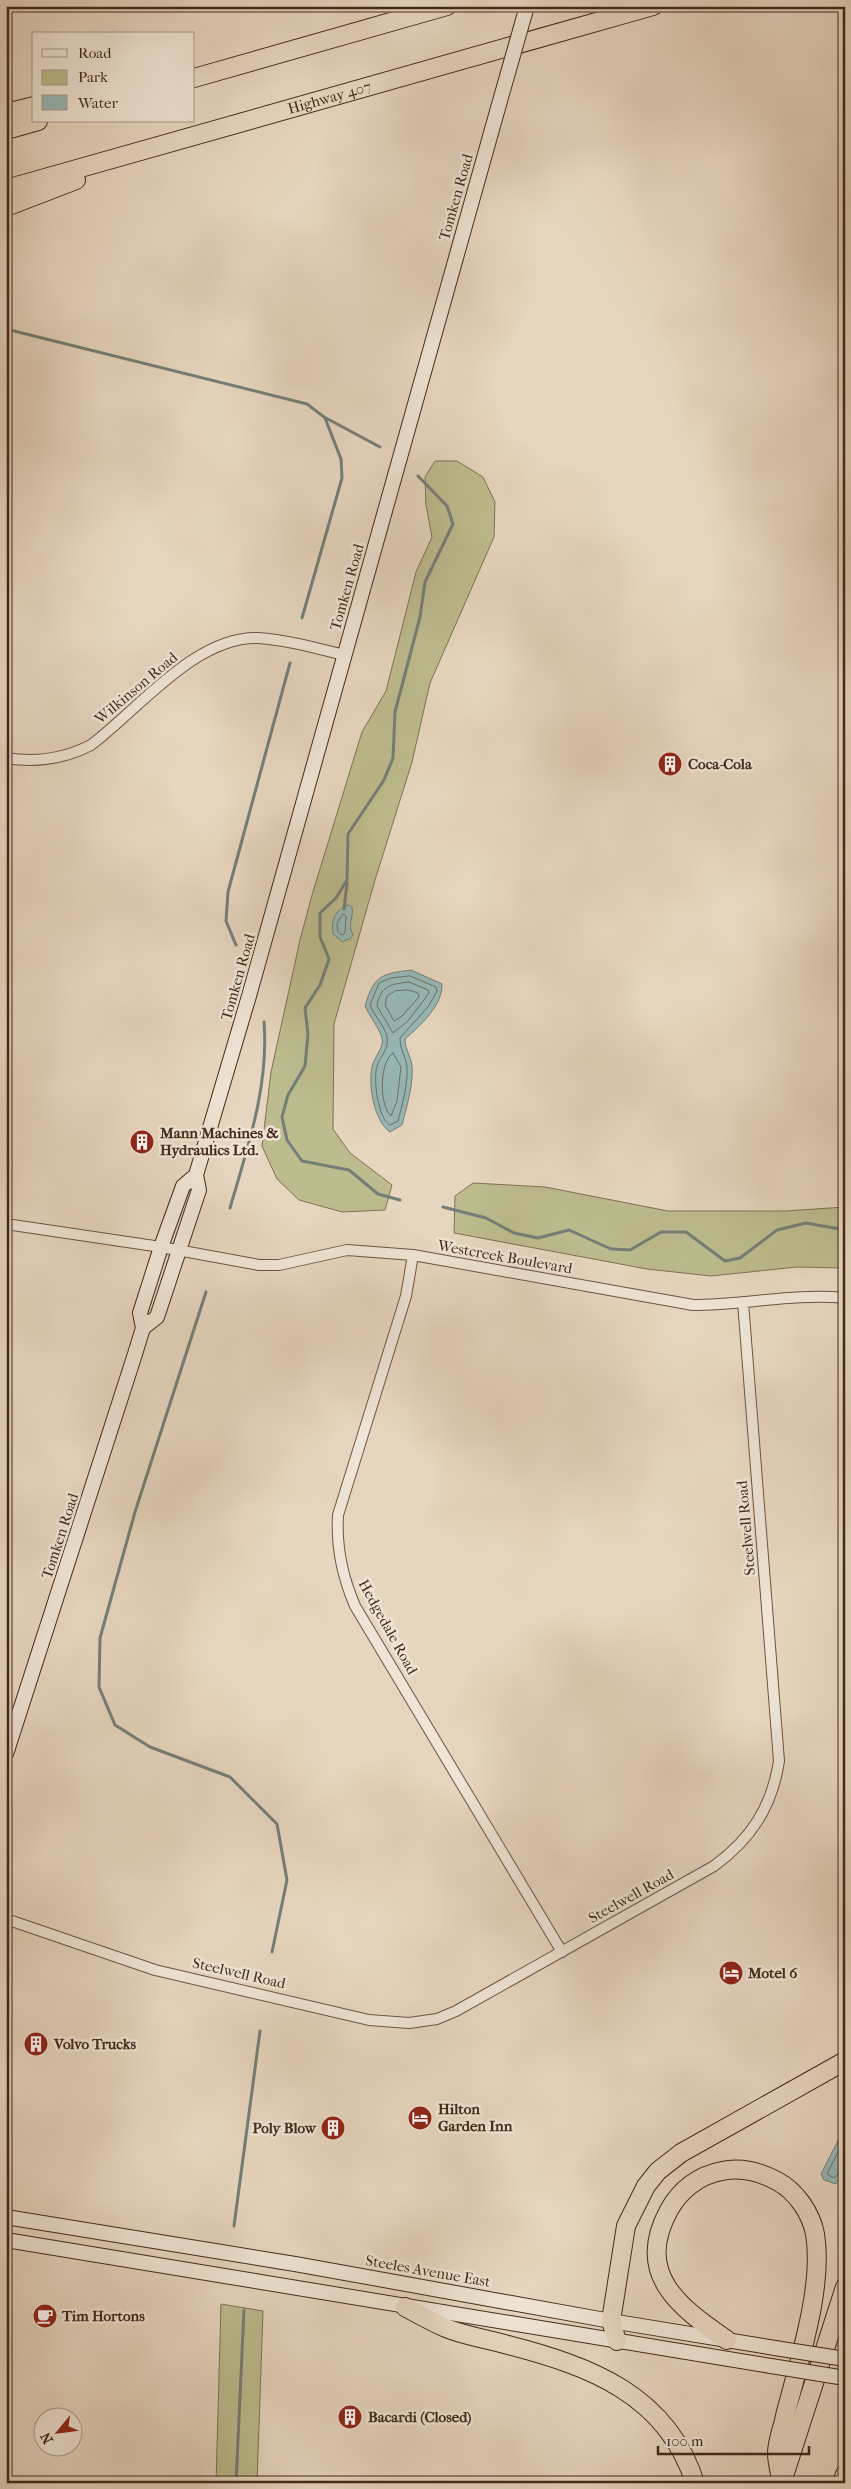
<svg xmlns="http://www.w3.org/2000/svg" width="851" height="2489" viewBox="0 0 851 2489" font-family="'IM FELL French Canon',serif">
	<rect width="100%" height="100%" fill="#e7d6bf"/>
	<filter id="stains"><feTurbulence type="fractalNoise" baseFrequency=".004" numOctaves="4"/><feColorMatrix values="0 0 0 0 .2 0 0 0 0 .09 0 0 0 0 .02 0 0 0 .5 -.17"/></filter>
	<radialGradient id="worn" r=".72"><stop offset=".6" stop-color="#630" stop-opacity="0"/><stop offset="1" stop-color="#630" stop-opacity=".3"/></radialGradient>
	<path fill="#bcbc8e" stroke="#7f7253" d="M435,461H457L483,477L495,502L494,537L430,683L412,762L375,880L334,1024L333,1129L350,1153L392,1185L385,1210L342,1212L299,1200L277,1179L262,1146L271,1072L300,940L312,895L362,732L386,691L416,572L432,537L426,505L425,477Z
		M473,1183L545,1187L668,1211H786L845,1207V1268L797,1267L711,1276L647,1269L454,1233L455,1196Z
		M221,2304L263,2311L257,2483H216Z"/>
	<path fill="#97b8b7" stroke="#757f77" d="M348,905L352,907C354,918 347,924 353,935L350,939L346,940L343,942L333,934C331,920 334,911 348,905Z
		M411,970L442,984C443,1005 420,1026 405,1039C405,1050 411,1056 412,1066C414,1083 406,1109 402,1125L390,1132C374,1121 368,1085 372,1067C374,1056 384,1049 382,1038C380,1030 369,1015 365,1006C374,976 380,974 411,970Z
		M845,2127V2173L836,2184L824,2180L821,2174Z"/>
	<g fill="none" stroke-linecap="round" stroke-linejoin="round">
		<path stroke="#6c7068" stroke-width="1" d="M343,914L346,916L345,933L342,935L338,932L337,924Z
			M410,976L436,987L437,991L428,1007L400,1038C400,1050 406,1057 407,1067C408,1085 402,1105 398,1121L390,1125C378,1119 373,1079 377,1066C381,1055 389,1049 387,1037C385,1026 374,1016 370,1005L379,983L391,978Z
			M409,982L428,990L429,993L408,1021L393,1033L377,1006C380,986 391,984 409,982Z
			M408,990L418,993L419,997L402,1016L394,1021L385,1005L387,996L395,991Z
			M393,1053L401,1067L397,1101L391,1116C379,1105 379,1062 393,1053Z
			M845,2138L827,2174L834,2178L840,2172L845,2171"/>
		<path stroke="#757f77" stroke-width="3" d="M6,329L307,404L324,417L380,447
			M302,618L342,478L341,459L325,418
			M344,909L347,883
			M236,945L226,921L228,892L290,663
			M400,1200L378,1194L349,1170L302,1161L287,1140L282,1117L288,1095L305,1066L308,1034L305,1008L320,985L329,959L320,937V913L336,898L347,880L348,834L384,780L393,758L395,712L420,617L425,582L453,524L447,506L418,476
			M443,1207L486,1218L514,1233L538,1238L569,1230L611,1249L630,1250L661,1232H686L725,1261L740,1258L777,1230L806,1223L845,1230
			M230,1208C248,1146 269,1086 264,1022
			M206,1292L135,1512L100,1638L99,1687L115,1725L150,1747L230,1777L277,1824L287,1880L272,1952
			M234,2226L260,2031
			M236,2483L244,2310"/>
		<defs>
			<path id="street" d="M6,758C37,763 64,759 91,745C138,710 195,636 258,638C287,640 316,648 344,655
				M6,1224L161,1247L259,1265H279L347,1250L413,1255L693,1305C743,1305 795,1293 845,1298
				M413,1255L406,1296L338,1515C336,1548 342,1576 355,1606L562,1952
				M6,1919L155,1970L369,2020L409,2023L437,2019L456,2011L714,1866C751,1839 772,1807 779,1761L743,1302"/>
			<path id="secondary" d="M143,1328L157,1317L199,1190L196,1175L249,996L498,108
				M6,1754L135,1354L143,1328L140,1313L161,1247L183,1186L196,1175
				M6,2217L295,2264L611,2321L775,2348
				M6,2240L771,2366"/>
			<g id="highway">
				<path d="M194,78L447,6"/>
				<path d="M6,113L34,106"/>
				<path d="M6,130L38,121"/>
				<path id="s1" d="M6,189L653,6"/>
				<path d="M6,207L76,180"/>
				<path d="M405,2307C418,2314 432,2322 446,2328C465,2336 488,2339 508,2345C589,2366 667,2394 695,2483"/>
				<path d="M727,2340C679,2307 634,2274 669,2210C680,2190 699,2175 722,2171C741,2167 760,2172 777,2181C796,2191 811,2213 815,2234C824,2287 798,2364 785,2416C783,2427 777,2441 777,2453C777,2463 780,2473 782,2483"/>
				<path d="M617,2341L611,2321L626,2226L646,2186L658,2171L681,2153L845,2061"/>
				<path d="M783,2479L845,2287"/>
				<path d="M842,2483L845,2474"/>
			</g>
		</defs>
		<use href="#street" stroke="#6b5442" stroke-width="12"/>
		<use href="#secondary" stroke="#422918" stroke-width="16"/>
		<use href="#highway" stroke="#422918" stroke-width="20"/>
		<use href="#street" stroke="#efe4d5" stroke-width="10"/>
		<use href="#secondary" stroke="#efe4d5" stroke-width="14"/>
		<use href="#highway" stroke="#e7d6bf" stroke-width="18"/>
		<defs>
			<path id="secondary-bridge" d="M498,108L527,6
				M775,2348L845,2359
				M771,2366L845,2378"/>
		</defs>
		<use href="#secondary-bridge" stroke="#422918" stroke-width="16" stroke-linecap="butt"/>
		<use href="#secondary-bridge" stroke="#efe4d5" stroke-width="14"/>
	</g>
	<defs>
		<symbol id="building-disc" viewBox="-11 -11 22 22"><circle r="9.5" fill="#8f2418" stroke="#efe4d5"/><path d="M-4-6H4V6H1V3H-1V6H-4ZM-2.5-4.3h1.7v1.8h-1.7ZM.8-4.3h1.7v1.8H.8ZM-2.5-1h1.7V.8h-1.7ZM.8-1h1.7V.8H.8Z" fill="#fff"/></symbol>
		<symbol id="hotel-disc" viewBox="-11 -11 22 22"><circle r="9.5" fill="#8f2418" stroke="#efe4d5"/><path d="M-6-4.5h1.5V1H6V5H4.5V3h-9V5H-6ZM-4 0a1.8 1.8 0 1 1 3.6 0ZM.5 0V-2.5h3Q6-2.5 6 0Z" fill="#fff"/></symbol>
		<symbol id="cafe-disc" viewBox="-11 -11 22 22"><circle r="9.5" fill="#8f2418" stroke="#efe4d5"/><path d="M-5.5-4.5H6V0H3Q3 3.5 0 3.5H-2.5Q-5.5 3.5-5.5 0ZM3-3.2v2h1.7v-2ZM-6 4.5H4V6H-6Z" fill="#fff"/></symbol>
	</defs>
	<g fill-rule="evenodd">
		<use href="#building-disc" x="656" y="750" width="28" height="28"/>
		<use href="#building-disc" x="128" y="1128" width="28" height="28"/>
		<use href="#hotel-disc" x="717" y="1959" width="28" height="28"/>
		<use href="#building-disc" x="22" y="2030" width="28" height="28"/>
		<use href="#hotel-disc" x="406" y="2104" width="28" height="28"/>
		<use href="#building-disc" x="319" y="2114" width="28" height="28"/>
		<use href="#cafe-disc" x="31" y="2302" width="28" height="28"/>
		<use href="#building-disc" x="336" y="2403" width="28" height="28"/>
	</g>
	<g text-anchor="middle" stroke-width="5" stroke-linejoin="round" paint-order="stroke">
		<g font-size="15" fill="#422918" stroke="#efe4d5">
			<text dy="5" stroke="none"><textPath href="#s1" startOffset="336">Highway 407</textPath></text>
			<text transform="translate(456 197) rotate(-74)" y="5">Tomken Road</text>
			<text transform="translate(347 587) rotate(-74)" y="5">Tomken Road</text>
			<text transform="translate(136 688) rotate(-40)" y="5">Wilkinson Road</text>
			<text transform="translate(238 977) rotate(-74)" y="5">Tomken Road</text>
			<text transform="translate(505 1257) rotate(10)" y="5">Westcreek Boulevard</text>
			<text transform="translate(746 1528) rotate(-95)" y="5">Steelwell Road</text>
			<text transform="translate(60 1536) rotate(-72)" y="5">Tomken Road</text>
			<text transform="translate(388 1627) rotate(61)" y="5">Hedgedale Road</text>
			<text transform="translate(631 1896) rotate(-29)" y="5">Steelwell Road</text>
			<text transform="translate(239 1973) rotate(13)" y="5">Steelwell Road</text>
			<text transform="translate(428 2271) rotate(10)" y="5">Steeles Avenue East</text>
		</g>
		<g font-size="15" font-weight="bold" fill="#422918" stroke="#efe4d5" text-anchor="start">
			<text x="688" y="769">Coca-Cola</text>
			<text x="160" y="1138">Mann Machines &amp;<tspan x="160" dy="17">Hydraulics Ltd.</tspan></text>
			<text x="748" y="1978">Motel 6</text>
			<text x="54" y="2049">Volvo Trucks</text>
			<text x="438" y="2114">Hilton<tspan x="438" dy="17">Garden Inn</tspan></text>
			<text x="316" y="2133" text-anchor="end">Poly Blow</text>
			<text x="62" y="2321">Tim Hortons</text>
			<text x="368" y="2422">Bacardi (Closed)</text>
		</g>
	</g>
	<rect width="851" height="2489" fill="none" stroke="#e7d6bf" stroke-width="25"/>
	<rect x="8" y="8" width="836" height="2474" fill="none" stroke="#422918" stroke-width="2.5"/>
	<rect x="12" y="12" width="826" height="2464" fill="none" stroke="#422918"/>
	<rect x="32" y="32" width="162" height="90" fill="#efe4d5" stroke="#aa9989"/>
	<rect x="42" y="49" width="25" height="8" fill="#efe4d5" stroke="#aa9989"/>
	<text x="78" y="58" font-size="15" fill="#422918">Road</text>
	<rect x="42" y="70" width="25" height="15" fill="#bcbc8e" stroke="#aa9989"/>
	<text x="78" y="82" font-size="15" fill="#422918">Park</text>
	<rect x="42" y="95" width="25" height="15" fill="#97b8b7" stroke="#aa9989"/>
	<text x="78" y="108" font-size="15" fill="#422918">Water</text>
	<g transform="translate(58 2432) rotate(241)"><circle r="24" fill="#efe4d5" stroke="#aa9989"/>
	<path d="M0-4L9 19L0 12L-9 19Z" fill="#8f2418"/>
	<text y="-8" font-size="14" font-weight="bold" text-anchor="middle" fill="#422918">N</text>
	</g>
	<path d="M658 2446v8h151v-8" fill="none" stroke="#422918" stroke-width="2.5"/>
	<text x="666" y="2446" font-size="15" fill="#422918" stroke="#efe4d5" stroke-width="4" paint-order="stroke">100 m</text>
	<rect width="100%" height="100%" filter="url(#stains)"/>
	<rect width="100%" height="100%" fill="url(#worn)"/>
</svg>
